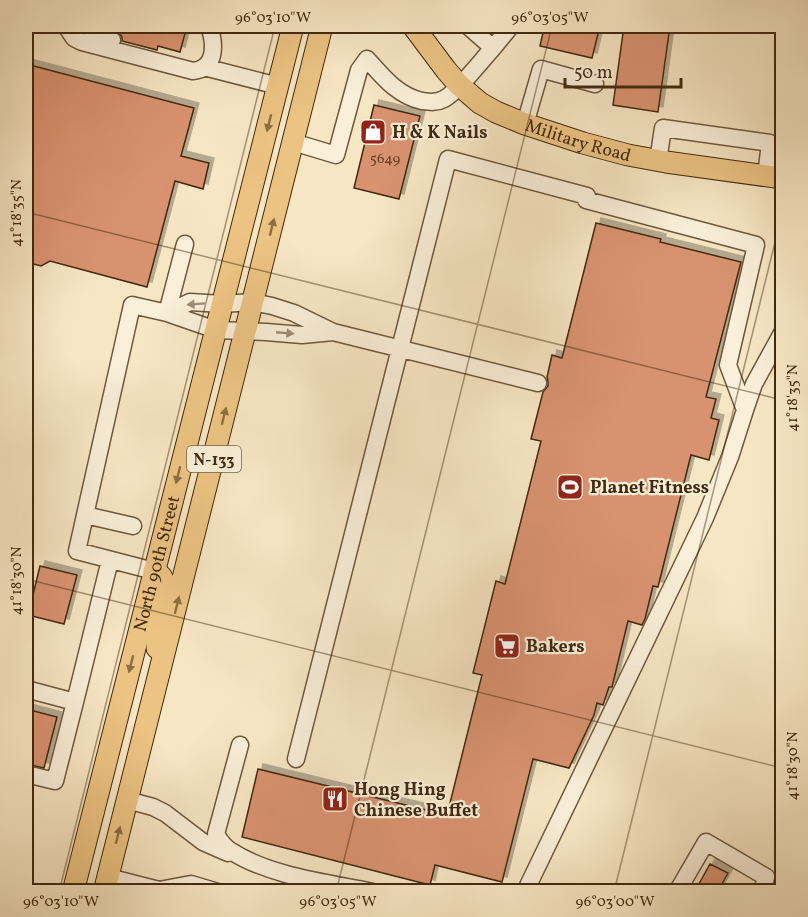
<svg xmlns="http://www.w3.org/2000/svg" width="808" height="917" viewBox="0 0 808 917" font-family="Vollkorn,serif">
	<defs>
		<filter id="shadow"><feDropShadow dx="5" dy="-5" stdDeviation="0" flood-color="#0004"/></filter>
	</defs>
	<rect width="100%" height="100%" fill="#f7e6c4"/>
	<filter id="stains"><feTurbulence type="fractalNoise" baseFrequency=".00333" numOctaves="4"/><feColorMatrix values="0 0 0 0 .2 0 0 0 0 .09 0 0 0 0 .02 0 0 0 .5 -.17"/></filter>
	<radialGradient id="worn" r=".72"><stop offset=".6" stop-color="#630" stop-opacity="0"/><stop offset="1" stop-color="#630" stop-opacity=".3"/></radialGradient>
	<path fill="#d9926f" stroke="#41290e" stroke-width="1.5" filter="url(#shadow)" d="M120,26H187L180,52L158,46L157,50L122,41V37L118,32Z
		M549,26H600L592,58L540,46L544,28L549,29Z
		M624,26H670L658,112L613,105Z
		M26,64L194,108L181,156L209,163L203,189L175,181L147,287L50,261L41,266L26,262Z
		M374,105L420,116L399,199L354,188Z
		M596,223L661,239L660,242L741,262L706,397L716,399L711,418L719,420L709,460L691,455L658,587L653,586L645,619L642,625L628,621L612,687H609L603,705L597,703L594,715L569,768L533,759L502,882L435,865L430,885L242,837L258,769L447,815L482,675L473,673L496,581L505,584L541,441L531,439L543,392L548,386V381L547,377L552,355L562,358Z
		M40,566L77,575L64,624L28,615Z
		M26,709L57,717L44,768L26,764Z
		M710,864L728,873L718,891H695Z"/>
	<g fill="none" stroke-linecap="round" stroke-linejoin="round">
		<defs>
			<path id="minor" d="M66,26L74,38L82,42L193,71C217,69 215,43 209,26
				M93,26V35L112,40
				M493,48L511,26
				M204,67L278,86
				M525,124L541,69L595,84
				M293,142L336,155L359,70L367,59C383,77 398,96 422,101C430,102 436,103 444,99C458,91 481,61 493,48L468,26
				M658,161L663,128L770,143L766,176
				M586,200L756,245L728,365L745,410
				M167,313L185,244
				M333,332L538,383
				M85,515L133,526
				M154,571L77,551L132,305L167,313L216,330L266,332L302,335L333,332L294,313L272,306L253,302L222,304L190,302L167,313
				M26,689L75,702L110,560
				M240,745L216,834C220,841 224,847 231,851C269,876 329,883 373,892
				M296,759L448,159L587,196
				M26,774L55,781L75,702
				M127,800L153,807L165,813L203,842L228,853
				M108,877L159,890L191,884L218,892
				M525,892L705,518L730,457L745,410L754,384L782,333
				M677,892L706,842L766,877L762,892"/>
			<g id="major">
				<path id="s1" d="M413,26L446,70L459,85L480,103L496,112L525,124L583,143L628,155L666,162L782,178"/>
				<path d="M154,571L161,576L164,582L158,620L157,648"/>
				<path id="s2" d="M73,892L293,26"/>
				<path d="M104,892L322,26"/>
			</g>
		</defs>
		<use href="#minor" stroke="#6e583c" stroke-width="19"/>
		<use href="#major" stroke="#41290e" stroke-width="23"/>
		<use href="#minor" stroke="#faefd9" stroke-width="16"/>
		<use href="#major" stroke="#ecc382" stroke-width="21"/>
	</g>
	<defs><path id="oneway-solid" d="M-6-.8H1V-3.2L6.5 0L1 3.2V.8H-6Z" transform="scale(1.5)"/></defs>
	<g fill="#8e6e42">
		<use href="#oneway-solid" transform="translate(269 123) rotate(104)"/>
		<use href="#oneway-solid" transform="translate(272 227) rotate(-76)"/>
		<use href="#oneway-solid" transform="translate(224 416) rotate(-76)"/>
		<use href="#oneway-solid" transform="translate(178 475) rotate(104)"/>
		<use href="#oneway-solid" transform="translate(177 605) rotate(-76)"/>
		<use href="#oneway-solid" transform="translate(131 664) rotate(104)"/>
		<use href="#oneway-solid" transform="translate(118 835) rotate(-76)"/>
	</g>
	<g fill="#9e8c74">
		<use href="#oneway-solid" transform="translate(196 304) rotate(176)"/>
		<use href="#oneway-solid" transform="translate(285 333) rotate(5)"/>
	</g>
	<path fill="none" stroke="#41290e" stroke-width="1.5" stroke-opacity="0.45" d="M753,26L782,33M26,212L782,400M26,579L782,768M59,892L275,26M336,892L552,26M614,892L782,214"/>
	<defs>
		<symbol id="shop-square" viewBox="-11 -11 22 22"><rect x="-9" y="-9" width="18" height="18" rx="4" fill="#8f2418" stroke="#faefd9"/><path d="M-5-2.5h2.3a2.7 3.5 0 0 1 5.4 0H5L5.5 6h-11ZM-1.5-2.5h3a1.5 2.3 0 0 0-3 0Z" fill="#fff"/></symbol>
		<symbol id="stadium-square" viewBox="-11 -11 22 22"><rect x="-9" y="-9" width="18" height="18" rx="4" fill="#8f2418" stroke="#faefd9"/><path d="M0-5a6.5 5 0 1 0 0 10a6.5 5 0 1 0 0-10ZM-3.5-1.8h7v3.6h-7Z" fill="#fff"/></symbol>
		<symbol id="supermarket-square" viewBox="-11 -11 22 22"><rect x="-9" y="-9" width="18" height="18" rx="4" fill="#8f2418" stroke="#faefd9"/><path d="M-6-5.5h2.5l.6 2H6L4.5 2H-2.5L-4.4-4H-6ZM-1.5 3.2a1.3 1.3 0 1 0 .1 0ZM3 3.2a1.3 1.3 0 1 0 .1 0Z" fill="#fff"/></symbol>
		<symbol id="restaurant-square" viewBox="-11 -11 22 22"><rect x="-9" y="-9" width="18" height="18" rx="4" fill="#8f2418" stroke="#faefd9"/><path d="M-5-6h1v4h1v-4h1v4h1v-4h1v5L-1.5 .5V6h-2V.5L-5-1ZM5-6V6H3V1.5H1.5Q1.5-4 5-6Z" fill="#fff"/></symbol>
	</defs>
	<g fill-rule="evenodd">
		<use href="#shop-square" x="358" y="117" width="30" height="30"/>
		<use href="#stadium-square" x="555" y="472" width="30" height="30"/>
		<use href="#supermarket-square" x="492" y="631" width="30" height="30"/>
		<use href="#restaurant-square" x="320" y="784" width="30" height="30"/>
	</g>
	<g text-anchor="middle" stroke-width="4.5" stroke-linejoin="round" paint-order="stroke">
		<g font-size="15" fill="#674326">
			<text x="385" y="163">5649</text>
		</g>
		<rect fill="#faefd9" stroke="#78644b" stroke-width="1.5" x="187" y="446" width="54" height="26" rx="4.5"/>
		<g font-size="16" font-weight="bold" fill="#41290e">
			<text x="214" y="465">N-133</text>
		</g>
		<g font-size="18" font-weight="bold" fill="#41290e" stroke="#faefd9" text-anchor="start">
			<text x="392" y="138">H &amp; K Nails</text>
			<text x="590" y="493">Planet Fitness</text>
			<text x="526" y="652">Bakers</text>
			<text x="354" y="795">Hong Hing<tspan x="354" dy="21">Chinese Buffet</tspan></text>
		</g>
		<g font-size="18" fill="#41290e" stroke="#faefd9">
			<text dy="6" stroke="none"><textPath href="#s1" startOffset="208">Military Road</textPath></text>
			<text dy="6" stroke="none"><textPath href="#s2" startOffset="339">North 90th Street</textPath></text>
		</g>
	</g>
	<rect width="808" height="917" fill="none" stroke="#f7e6c4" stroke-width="66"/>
	<path d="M565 78v9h116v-9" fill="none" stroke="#41290e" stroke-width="3"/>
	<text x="574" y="78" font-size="18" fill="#41290e" stroke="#faefd9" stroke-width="4.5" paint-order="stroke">50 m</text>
	<rect x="33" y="33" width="742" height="851" fill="none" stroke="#41290e" stroke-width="2"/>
	<g font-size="15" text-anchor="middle" fill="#41290e">
		<text x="273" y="22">96°03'10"W</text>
		<text x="550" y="22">96°03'05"W</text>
		<text transform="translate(16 213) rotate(-90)" y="5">41°18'35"N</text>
		<text transform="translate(792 398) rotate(-90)" y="5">41°18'35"N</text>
		<text transform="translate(16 581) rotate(-90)" y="5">41°18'30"N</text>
		<text transform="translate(792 766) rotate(-90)" y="5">41°18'30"N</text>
		<text x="61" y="906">96°03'10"W</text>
		<text x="338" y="906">96°03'05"W</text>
		<text x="615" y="906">96°03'00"W</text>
	</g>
	<rect width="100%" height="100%" filter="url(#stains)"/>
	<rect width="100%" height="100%" fill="url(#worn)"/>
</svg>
